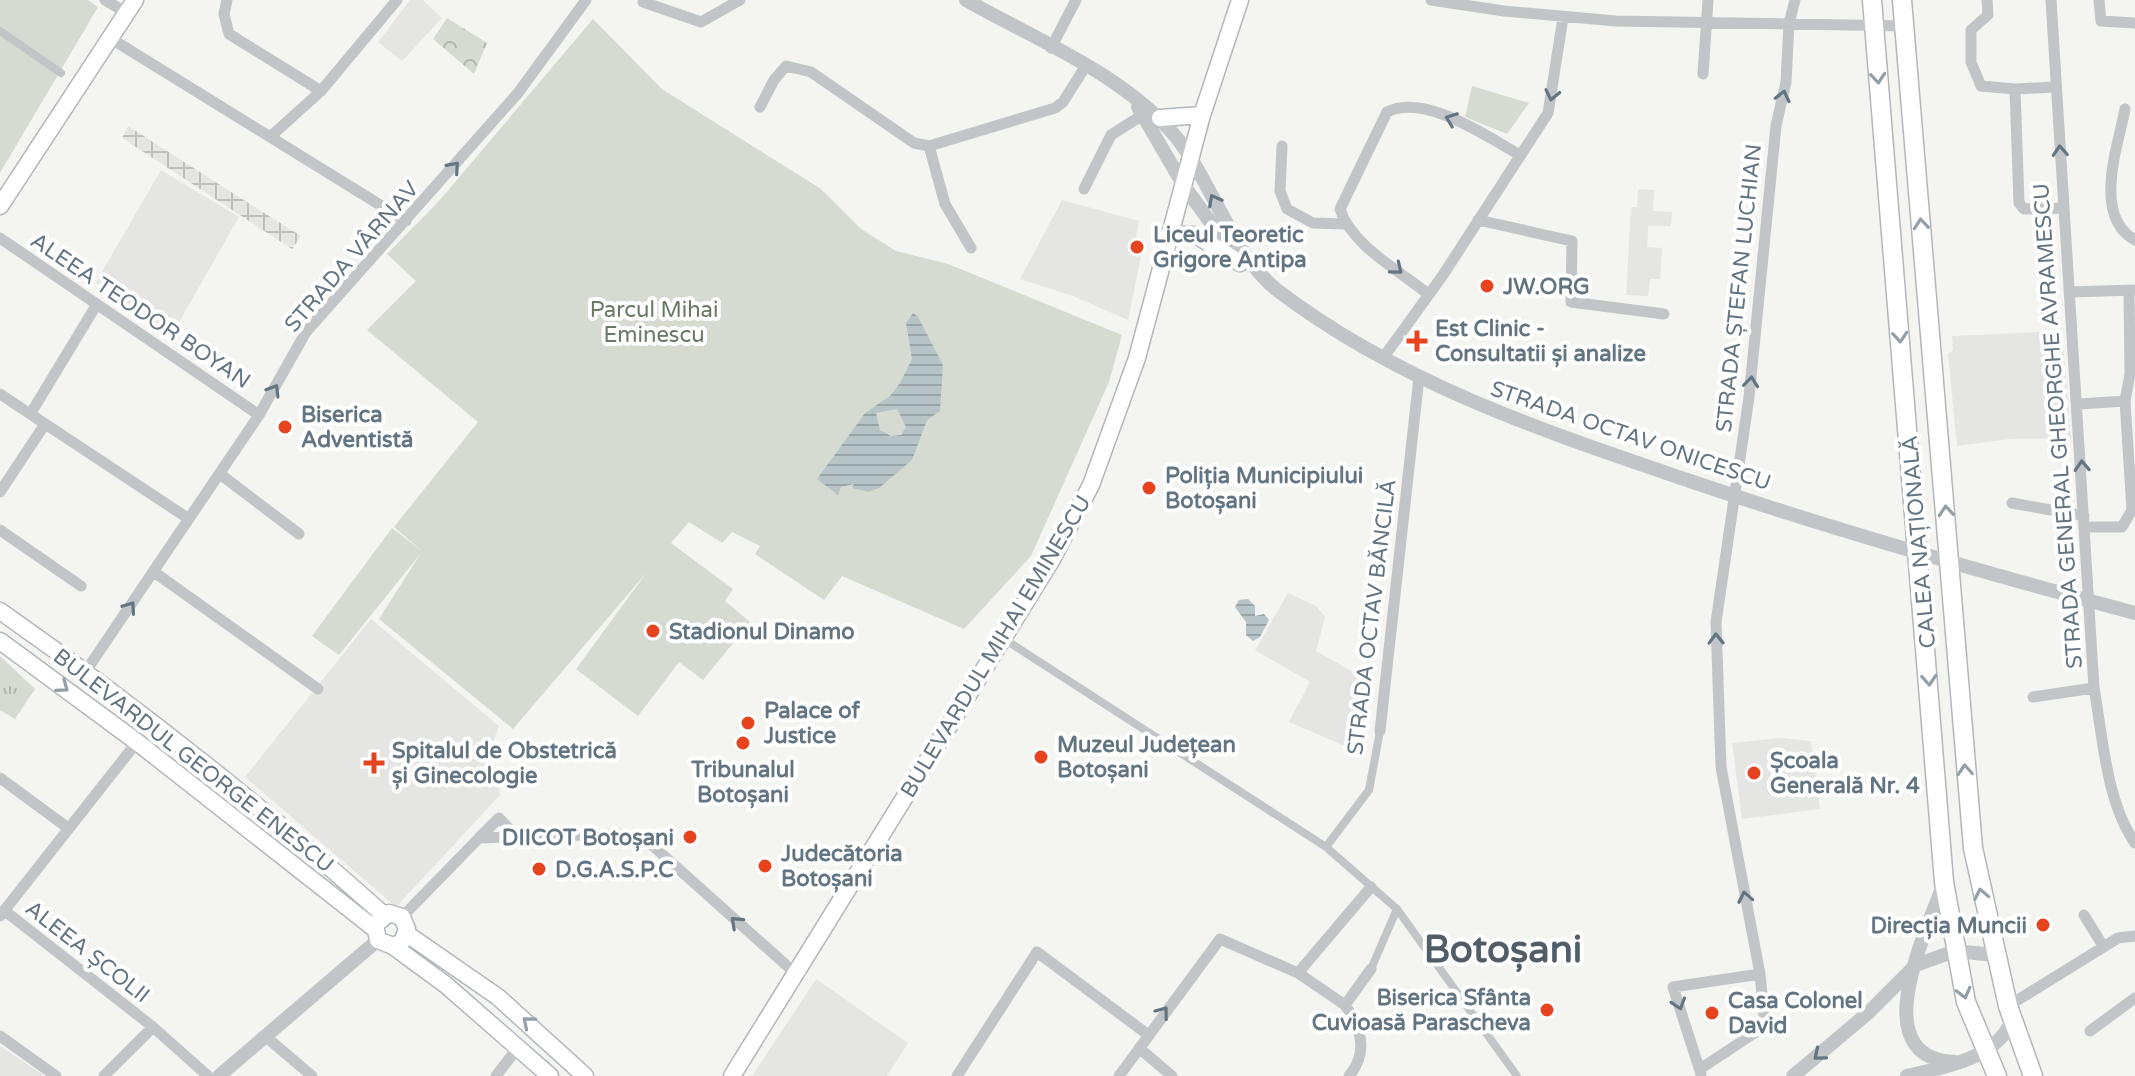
<svg xmlns="http://www.w3.org/2000/svg" width="2135" height="1076" viewBox="0 0 2135 1076" font-family="'Varela Round',sans-serif">
	<defs>
		<pattern id="industrial-grid" width="8" height="8" patternUnits="userSpaceOnUse" patternTransform="scale(2)"><rect width="8" height="8" fill="#e5e6e4"/><path d="M0 4h8M4 0v8" fill="none" stroke="#bdbfbe"/></pattern>
		<pattern id="grass-tufts" width="24" height="20" patternUnits="userSpaceOnUse" patternTransform="scale(2)"><rect width="24" height="20" fill="#d5dbd1"/><path d="M3 7l-1-3M5 7V3M7 7l1-3M15 17l-1-3M17 17v-4M19 17l1-3" fill="none" stroke="#b0b6af"/></pattern>
		<pattern id="forest-crowns" width="20" height="18" patternUnits="userSpaceOnUse" patternTransform="scale(2)"><rect width="20" height="18" fill="#d5dbd1"/><path d="M2 6a3 3 0 1 1 6 0M12 15a3 3 0 1 1 6 0" fill="none" stroke="#b0b6af"/></pattern>
		<pattern id="water-rules" width="6" height="5" patternUnits="userSpaceOnUse" patternTransform="scale(2)"><rect width="6" height="5" fill="#b6c4c7"/><path d="M0 2.5h6" fill="none" stroke="#98a4a7"/></pattern>
	</defs>
	<rect width="100%" height="100%" fill="#f4f4f0"/>
	<path fill="#e5e6e4" d="M410,0H423L442,18L402,61L378,42Z
		M161,170L239,217L170,338L96,282Z
		M1638,189L1654,190L1653,211L1672,212L1671,226H1648L1647,247L1662,248L1660,279H1650L1648,296L1626,295L1631,207H1637Z
		M1062,200L1139,221L1136,236L1144,241L1128,320L1073,296L1020,279Z
		M2062,331L2071,439H2010L1957,446L1948,354L1953,350L1952,336Z
		M1288,593L1316,606L1325,617L1316,651L1371,682L1361,753L1289,722L1310,682L1255,650Z
		M371,619L499,726L490,749L500,795L396,907L245,777Z
		M1781,738L1811,741L1820,809L1742,819L1732,743Z
		M816,979L908,1043L887,1076H752Z
		M0,1046L23,1061L45,1076H0Z"/>
	<path fill="url(#industrial-grid)" d="M128,126L242,199L301,236L292,249L122,138Z"/>
	<path fill="url(#grass-tufts)" d="M0,656L35,689L15,719L0,710Z"/>
	<path fill="url(#forest-crowns)" d="M447,18L487,43L474,74L433,39Z"/>
	<path fill="#d5dbd1" d="M0,0H88L98,7L0,173Z
		M593,19L662,89L821,189L861,229L896,251L948,264L1122,335L1109,382L1031,556L964,629L842,576L824,600L755,554L760,546L732,532L722,543L689,522L671,543L733,589L725,601L750,622L703,680L679,662L638,716L576,669L647,572L513,729L379,619L421,553L339,655L312,636L392,528L423,552L394,527L478,422L367,330L416,281L387,254L440,200Z
		M1472,86L1529,103L1507,134L1465,117Z"/>
	<path fill="url(#water-rules)" fill-rule="evenodd" d="M913,313L918,317L943,365L940,411L927,420L912,460L879,488L869,492L852,488L854,484L841,487L838,495L817,479L865,413L890,396L900,383L912,359L906,323ZM897,409L906,427L901,435L891,436L880,430L876,413Z
		M1248,599L1255,606V616L1264,614L1269,620L1260,637L1253,641L1246,635V622L1235,607L1239,600Z"/>
	<g fill="none" stroke-linecap="round" stroke-linejoin="round">
		<defs>
			<path id="secondary" d="M1160,118L1202,115
				M0,206L135,0
				M1168,235H1196L1240,263
				M0,611C134,705 262,806 384,915
				M0,641L137,742L375,929
				M407,934L498,997L585,1076
				M393,946L402,942L407,929L402,917L389,913L375,925L378,940L393,946L446,985L550,1076
				M732,1076L1051,561L1091,485L1137,358L1202,115L1240,0"/>
			<path id="primary" d="M1872,0L1944,882L1966,1002L1997,1076
				M1902,0L1973,848L2008,1006L2033,1076"/>
		</defs>
		<use href="#secondary" stroke="#b1b7bb" stroke-width="19"/>
		<use href="#primary" stroke="#b2b7ba" stroke-width="21"/>
		<path stroke="#c1c5c8" stroke-width="8" d="M0,31L61,73
			M1004,639L1326,847L1397,909L1517,1076
			M1326,847L1369,790L1380,731
			M1371,969L1397,909"/>
		<path stroke="#c1c5c8" stroke-width="11" d="M105,0L127,13
			M227,0L224,14L229,34L321,91
			M1431,0L1504,11L1616,21L1904,26
			M1987,0L1988,15L1971,30V62L1981,86L2015,89
			M2051,0L2094,688C2103,738 2106,801 2135,843
			M2099,0L2101,21L2135,23
			M643,2L701,22L740,0
			M110,38L406,221
			M1051,48L1076,0
			M1703,74L1708,0
			M2055,87L2015,89L2019,203L2024,209L2064,208
			M760,107L774,80L786,66L811,72L914,143L929,146L1055,108L1063,102L1085,67
			M2125,109C2118,147 2092,216 2135,240
			M270,137L321,91L397,0
			M929,146L945,204L971,248
			M1282,146L1280,191L1287,209L1313,223L1344,224
			M1084,189L1111,135L1144,114
			M1478,220L1572,241L1571,302L1664,314
			M0,238L259,415
			M2071,292L2134,290
			M1428,294C1400,271 1351,245 1340,209L1387,112C1425,93 1486,136 1520,155
			M1383,358L1443,275L1548,113L1563,18
			M0,394L189,519
			M2079,404L2125,401
			M31,413L97,304
			M220,474L299,534
			M0,492L45,424
			M2012,503L2084,516
			M2086,527H2122L2132,510L2125,401L2130,374L2129,290
			M0,530L81,586
			M154,572L318,689
			M86,671L259,415L306,332L518,93L586,0
			M2033,697L2094,688
			M1380,731L1419,377
			M0,778L68,828
			M479,838L499,818L515,835
			M5,911L153,1027
			M2084,915L2103,946
			M0,916L137,742
			M402,917L479,838L619,834L638,837L653,846L795,973
			M1298,973L1371,887
			M2008,1006L2118,938L2135,936
			M2090,1031L2135,998
			M0,1036L56,1076
			M265,1036L312,1076
			M1139,1048L1172,1076
			M1700,1069L1765,1026L1760,974L1721,767L1716,622L1749,397L1776,126L1786,82L1789,23L1795,0
			M1701,1074L1673,987L1760,974
			M104,1076L153,1027L208,1076
			M496,1076L519,1046
			M957,1076L1037,952L1147,1034
			M1119,1076L1220,939L1298,973L1345,1005
			M1349,1076C1369,1052 1361,1028 1345,1005L1371,969"/>
		<path stroke="#c1c5c8" stroke-width="14" d="M966,0C1036,40 1124,74 1176,137C1210,179 1235,258 1277,290C1400,384 1546,432 1690,481C1837,531 1985,573 2135,613
			M1138,107L1184,186L1238,260
			M1944,883C1928,929 1862,1058 1955,1062
			M219,1076L378,940
			M1793,1076L1867,1014L1916,965L1955,951L1995,955
			M1907,1076C1945,1067 1995,1059 2012,1021"/>
		<use href="#secondary" stroke="#fff" stroke-width="16"/>
		<use href="#primary" stroke="#fff" stroke-width="18"/>
	</g>
	<defs><path id="oneway-chevron" d="M-2-3.5L2.5 0L-2 3.5" fill="none" stroke-width="1.6" stroke-linecap="round" stroke-linejoin="round" transform="scale(2)"/></defs>
	<g stroke="#929ea8">
		<use href="#oneway-chevron" transform="translate(1878 78) rotate(85)"/>
		<use href="#oneway-chevron" transform="translate(1921 224) rotate(-95)"/>
		<use href="#oneway-chevron" transform="translate(1900 337) rotate(85)"/>
		<use href="#oneway-chevron" transform="translate(1946 511) rotate(-95)"/>
		<use href="#oneway-chevron" transform="translate(1929 680) rotate(86)"/>
		<use href="#oneway-chevron" transform="translate(63 687) rotate(36)"/>
		<use href="#oneway-chevron" transform="translate(1965 770) rotate(-94)"/>
		<use href="#oneway-chevron" transform="translate(1981 894) rotate(-101)"/>
		<use href="#oneway-chevron" transform="translate(1964 993) rotate(76)"/>
		<use href="#oneway-chevron" transform="translate(528 1022) rotate(-140)"/>
	</g>
	<g stroke="#637582">
		<use href="#oneway-chevron" transform="translate(1552 95) rotate(102)"/>
		<use href="#oneway-chevron" transform="translate(1783 96) rotate(-77)"/>
		<use href="#oneway-chevron" transform="translate(1451 119) rotate(-159)"/>
		<use href="#oneway-chevron" transform="translate(2060 151) rotate(-94)"/>
		<use href="#oneway-chevron" transform="translate(454 167) rotate(-49)"/>
		<use href="#oneway-chevron" transform="translate(1214 200) rotate(-118)"/>
		<use href="#oneway-chevron" transform="translate(1397 269) rotate(39)"/>
		<use href="#oneway-chevron" transform="translate(1751 382) rotate(-84)"/>
		<use href="#oneway-chevron" transform="translate(274 390) rotate(-59)"/>
		<use href="#oneway-chevron" transform="translate(2082 466) rotate(-93)"/>
		<use href="#oneway-chevron" transform="translate(130 607) rotate(-55)"/>
		<use href="#oneway-chevron" transform="translate(1716 639) rotate(-91)"/>
		<use href="#oneway-chevron" transform="translate(1745 897) rotate(-101)"/>
		<use href="#oneway-chevron" transform="translate(736 922) rotate(-137)"/>
		<use href="#oneway-chevron" transform="translate(1679 1004) rotate(72)"/>
		<use href="#oneway-chevron" transform="translate(1163 1012) rotate(-53)"/>
		<use href="#oneway-chevron" transform="translate(1819 1055) rotate(140)"/>
	</g>
	<g fill="#e6441f" stroke="#fff" stroke-width="3">
		<circle cx="1137" cy="247" r="8"/>
		<circle cx="1487" cy="286" r="8"/>
		<path d="M1413 329h8v8h8v8h-8v8h-8v-8h-8v-8h8z"/>
		<circle cx="285" cy="427" r="8"/>
		<circle cx="1149" cy="488" r="8"/>
		<circle cx="653" cy="631" r="8"/>
		<circle cx="748" cy="723" r="8"/>
		<circle cx="743" cy="743" r="8"/>
		<circle cx="1041" cy="757" r="8"/>
		<path d="M370 751h8v8h8v8h-8v8h-8v-8h-8v-8h8z"/>
		<circle cx="1754" cy="773" r="8"/>
		<circle cx="690" cy="837" r="8"/>
		<circle cx="765" cy="866" r="8"/>
		<circle cx="539" cy="869" r="8"/>
		<circle cx="2043" cy="925" r="8"/>
		<circle cx="1547" cy="1010" r="8"/>
		<circle cx="1712" cy="1013" r="8"/>
	</g>
	<g text-anchor="middle" stroke-width="8" stroke-linejoin="round" paint-order="stroke">
		<g font-size="22" font-weight="bold" fill="#637582" stroke="#fff" text-anchor="start">
			<text x="1153" y="242">Liceul Teoretic<tspan x="1153" dy="25">Grigore Antipa</tspan></text>
			<text x="1503" y="294">JW.ORG</text>
			<text x="1435" y="336">Est Clinic -<tspan x="1435" dy="25">Consultatii și analize</tspan></text>
			<text x="301" y="422">Biserica<tspan x="301" dy="25">Adventistă</tspan></text>
			<text x="1165" y="483">Poliția Municipiului<tspan x="1165" dy="25">Botoșani</tspan></text>
			<text x="669" y="639">Stadionul Dinamo</text>
			<text x="764" y="718">Palace of<tspan x="764" dy="25">Justice</tspan></text>
			<text x="1057" y="752">Muzeul Județean<tspan x="1057" dy="25">Botoșani</tspan></text>
			<text x="392" y="758">Spitalul de Obstetrică<tspan x="392" dy="25">și Ginecologie</tspan></text>
			<text x="1770" y="768">Școala<tspan x="1770" dy="25">Generală Nr. 4</tspan></text>
			<text x="743" y="777" text-anchor="middle">Tribunalul<tspan x="743" dy="25">Botoșani</tspan></text>
			<text x="674" y="845" text-anchor="end">DIICOT Botoșani</text>
			<text x="781" y="861">Judecătoria<tspan x="781" dy="25">Botoșani</tspan></text>
			<text x="555" y="877">D.G.A.S.P.C</text>
			<text x="2027" y="933" text-anchor="end">Direcția Muncii</text>
			<text x="1531" y="1005" text-anchor="end">Biserica Sfânta<tspan x="1531" dy="25">Cuvioasă Parascheva</tspan></text>
			<text x="1728" y="1008">Casa Colonel<tspan x="1728" dy="25">David</tspan></text>
		</g>
		<g font-size="22" fill="#637582" stroke="#fff">
			<text transform="translate(351 256) rotate(-49)" y="8">STRADA VÂRNAV</text>
			<text transform="translate(1738 288) rotate(-84)" y="8">STRADA ȘTEFAN LUCHIAN</text>
			<text transform="translate(141 310) rotate(34)" y="8">ALEEA TEODOR BOYAN</text>
			<text transform="translate(2057 426) rotate(-94)" y="8">STRADA GENERAL GHEORGHE AVRAMESCU</text>
			<text transform="translate(1631 435) rotate(19)" y="8">STRADA OCTAV ONICESCU</text>
			<text transform="translate(1918 542) rotate(-95)" y="8">CALEA NAȚIONALĂ</text>
			<text transform="translate(1371 617) rotate(-83)" y="8">STRADA OCTAV BĂNCILĂ</text>
			<text transform="translate(995 646) rotate(-59)" y="8">BULEVARDUL MIHAI EMINESCU</text>
			<text transform="translate(194 760) rotate(38)" y="8">BULEVARDUL GEORGE ENESCU</text>
			<text transform="translate(88 951) rotate(38)" y="8">ALEEA ȘCOLII</text>
		</g>
		<g font-size="22" fill="#677962" stroke="#fff">
			<text x="654" y="317">Parcul Mihai<tspan x="654" dy="25">Eminescu</tspan></text>
		</g>
		<g font-size="38" font-weight="bold" fill="#515e67" stroke="#fff">
			<text x="1503" y="962">Botoșani</text>
		</g>
	</g>
</svg>
